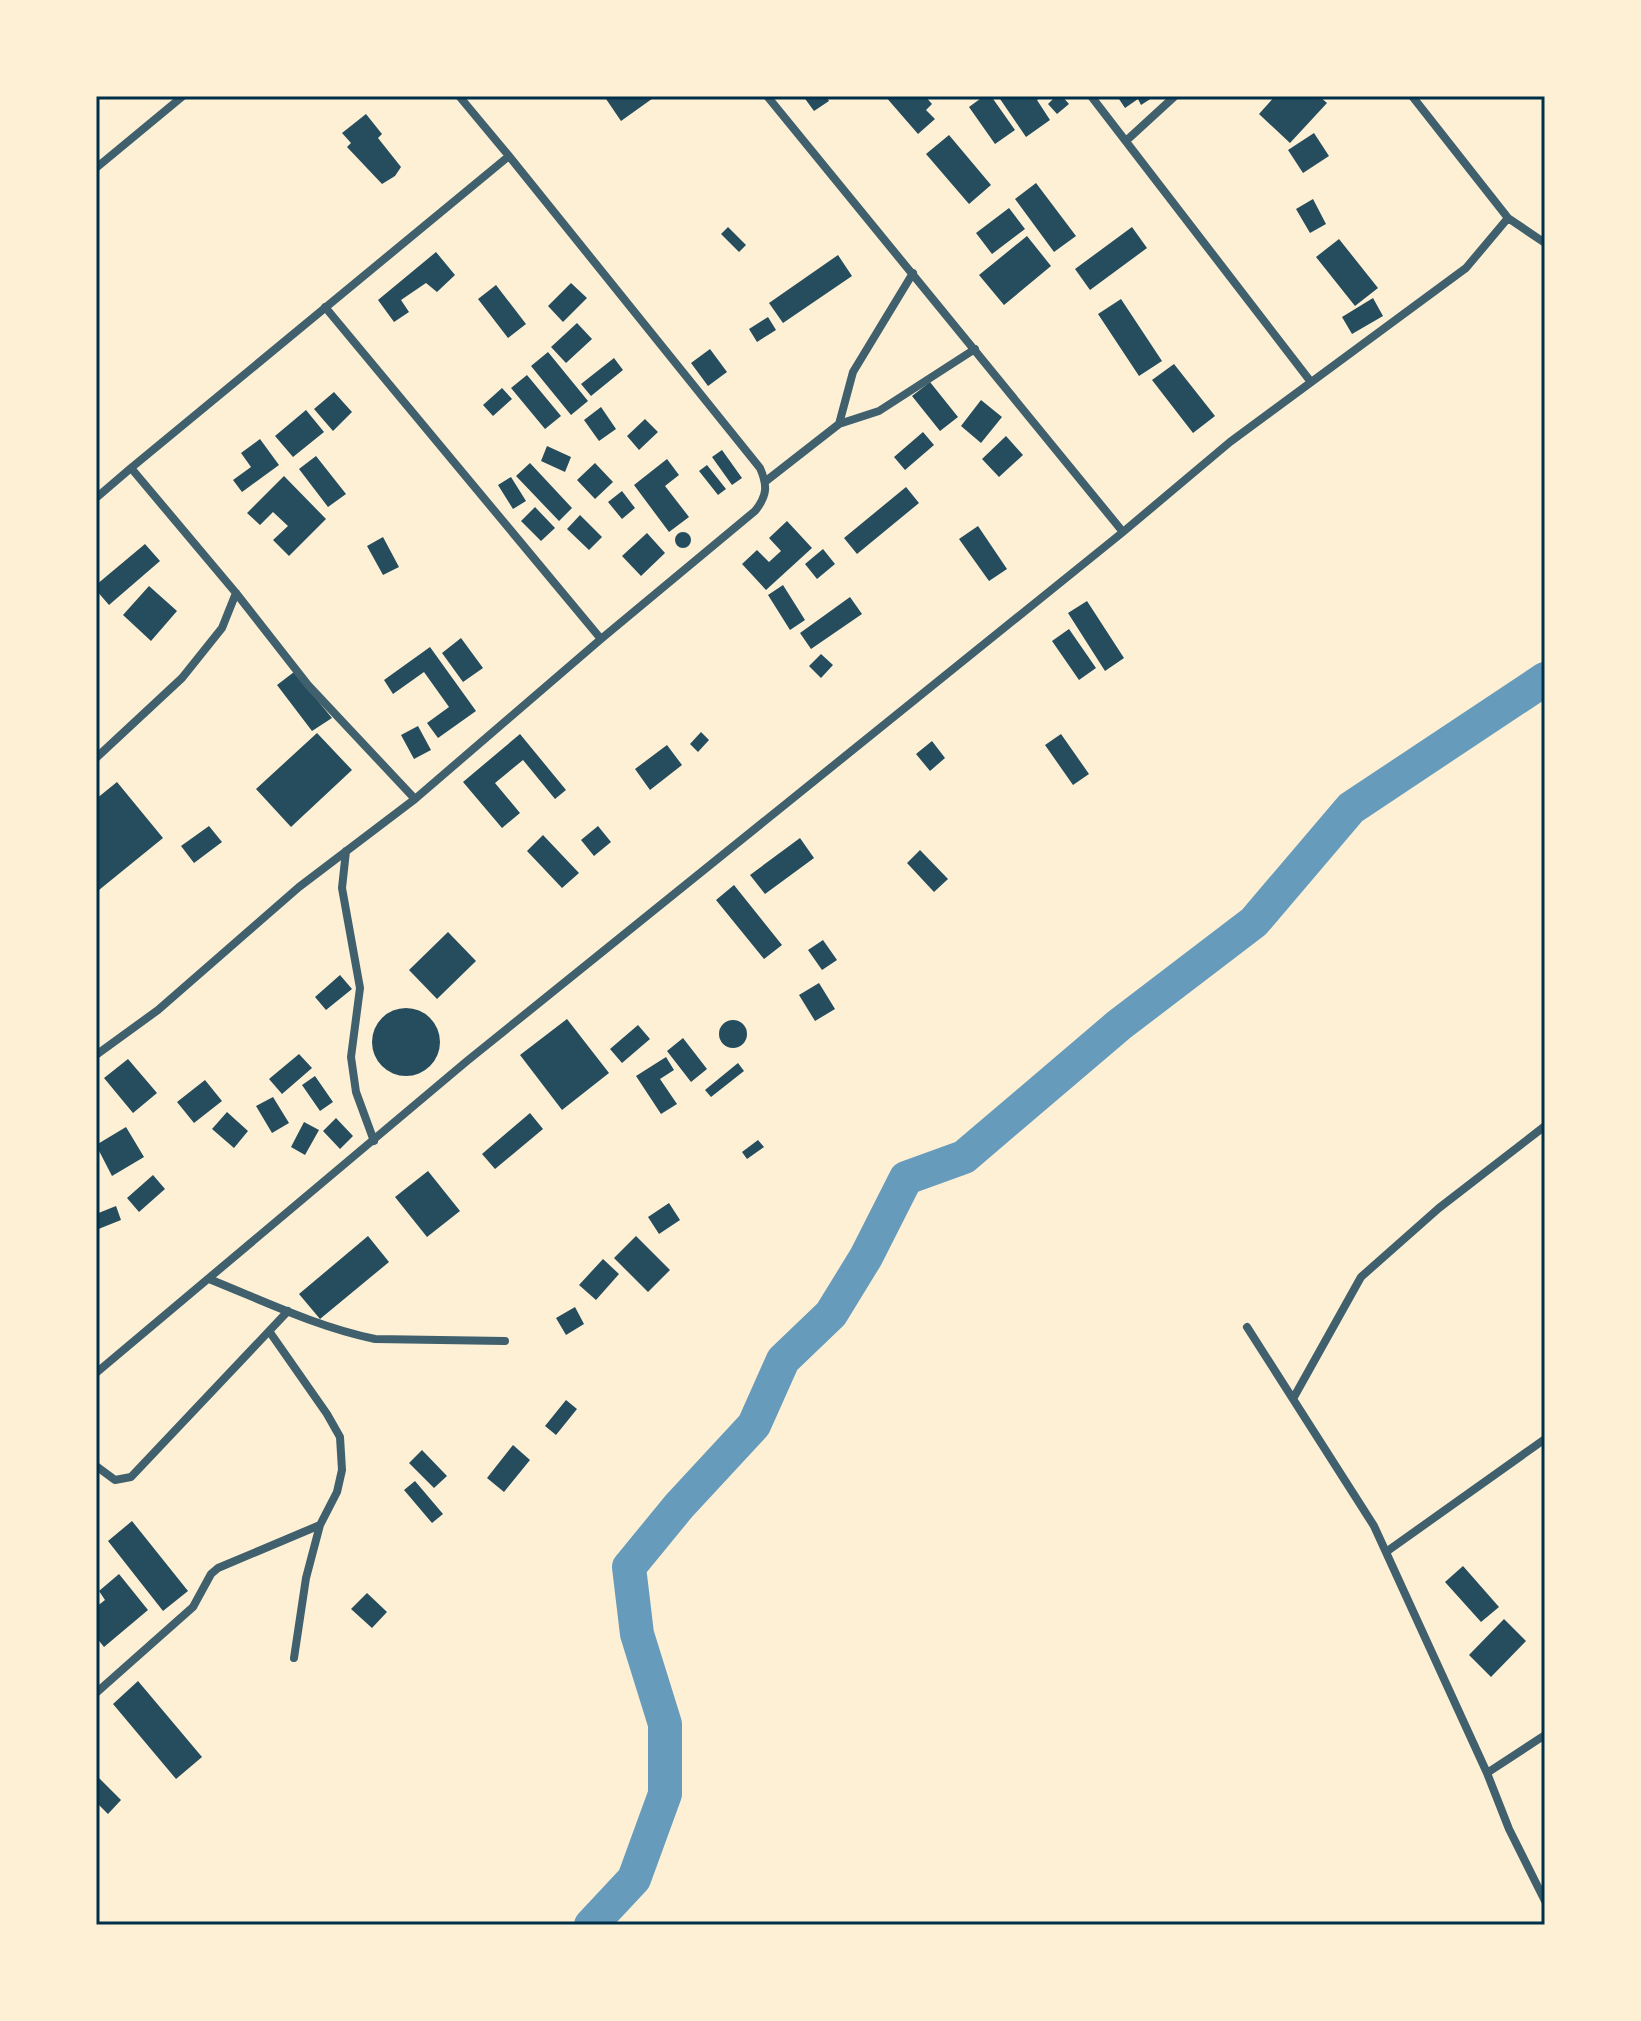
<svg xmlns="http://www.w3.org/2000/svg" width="1641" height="2021" viewBox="0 0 1641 2021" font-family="Overpass,sans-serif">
	<rect width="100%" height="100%" fill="#fdf0d5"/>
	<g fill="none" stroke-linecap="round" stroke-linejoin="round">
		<path stroke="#669bbc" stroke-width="34" d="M591,1925L634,1879L665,1794V1724L637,1634L629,1567L679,1506L754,1425L783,1360L831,1314L866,1257L906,1178L964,1157L1119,1025L1254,922L1351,808L1545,679"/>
	</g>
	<path fill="#264d5e" d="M604,96H656L621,121Z
		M803,96H826L829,101L814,111Z
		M885,96H925L932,104L926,110L935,119L918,134Z
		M984,96H991L1015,130L995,144L969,107Z
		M998,96H1043L1037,100L1050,120L1026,137Z
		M1056,96H1062L1069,104L1057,114L1048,104Z
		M1117,96H1155L1141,105L1138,99L1125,108Z
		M1275,96H1319L1327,103L1290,143L1259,114Z
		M366,114L382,134L378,138L401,167L395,176L382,184L347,147L351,143L342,133Z
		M1314,133L1329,156L1303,173L1288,150Z
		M949,135L991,185L969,204L926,154Z
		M1036,183L1076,236L1054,252L1015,199Z
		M1313,199L1326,224L1310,233L1296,209Z
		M1009,208L1025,229L992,254L976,233Z
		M728,227L746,245L739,252L721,234Z
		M1132,227L1147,248L1090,290L1075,269Z
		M1027,236L1051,266L1004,305L979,275Z
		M1339,239L1378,288L1355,306L1316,257Z
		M436,252L455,275L437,292L426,283L401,300L409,312L394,322L378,300Z
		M838,255L852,276L783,323L769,303Z
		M571,283L587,298L563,322L548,306Z
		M496,285L526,324L508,338L478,299Z
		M1373,298L1383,316L1352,334L1342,317Z
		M1121,299L1162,361L1139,376L1098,314Z
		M768,317L776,330L757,342L749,329Z
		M577,323L592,339L566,363L551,347Z
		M710,349L727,372L708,386L691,363Z
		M548,352L588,401L571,415L531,366Z
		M614,358L623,370L591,396L581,384Z
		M1174,364L1215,416L1193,433L1152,380Z
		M527,375L561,416L545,429L511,388Z
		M930,382L958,417L940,431L912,396Z
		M502,388L512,399L493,416L483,405Z
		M334,392L352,412L333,431L314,409Z
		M981,400L1002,417L981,443L961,426Z
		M601,407L616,429L599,441L584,420Z
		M306,410L324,432L293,457L275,436Z
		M645,419L658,432L639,450L627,436Z
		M923,432L934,445L905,470L894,457Z
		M1006,436L1023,455L999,477L982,459Z
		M260,439L279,465L242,492L233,480L251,467L241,453Z
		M547,446L571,457L565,472L541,461Z
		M722,450L742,478L732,485L712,457Z
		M316,456L346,494L328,507L299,469Z
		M667,459L679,475L665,486L689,517L669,532L634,485Z
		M530,463L572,508L559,521L516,476Z
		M595,463L613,482L595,499L577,480Z
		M707,465L726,489L718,495L699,471Z
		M284,476L326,519L289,556L273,540L288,526L273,512L260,525L247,513Z
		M511,477L526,501L513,509L498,485Z
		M906,487L919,503L857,554L844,538Z
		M622,491L635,508L622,519L608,502Z
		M535,507L555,528L541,541L521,521Z
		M580,515L602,537L589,550L567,529Z
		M787,521L812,548L766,590L742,564L757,550L769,562L781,551L769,538Z
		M978,526L1007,569L989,581L959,539Z
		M675 540a8 8 0 1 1 16 0a8 8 0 1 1-16 0Z
		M647,533L665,553L641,576L622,556Z
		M383,537L399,567L383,575L367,546Z
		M145,544L160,561L109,605L96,590V585Z
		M823,549L835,564L817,579L805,564Z
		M783,585L805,620L790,630L768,595Z
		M149,586L177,611L151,641L123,615Z
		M850,597L862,614L811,649L800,633Z
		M1087,601L1124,658L1105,671L1068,613Z
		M1069,629L1096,668L1079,680L1052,641Z
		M461,638L483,668L463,682L442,653Z
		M430,647L476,711L438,738L427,723L449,707L424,672L393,694L384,680Z
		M821,654L833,665L821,678L809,666Z
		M294,672L332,718L312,731L277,685Z
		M418,726L431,750L414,759L401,735Z
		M701,732L709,740L698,752L690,744Z
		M317,733L352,770L291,827L256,789Z
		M520,734L566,790L555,799L523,760L495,783L520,813L502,828L463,782Z
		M1061,734L1089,774L1073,785L1045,745Z
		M932,741L945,758L930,771L916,754Z
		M667,745L682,765L650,790L635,769Z
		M117,782L163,838L99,890L96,886V799Z
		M209,826L222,842L194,863L181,846Z
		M598,826L611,842L594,856L581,840Z
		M543,835L579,873L562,888L527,851Z
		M800,838L814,858L765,894L750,875Z
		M920,850L948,879L934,892L907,863Z
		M734,885L782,945L764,959L716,900Z
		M448,932L476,961L437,999L409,970Z
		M823,940L837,960L822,970L808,950Z
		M340,975L352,989L326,1010L315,997Z
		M819,983L835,1009L815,1021L799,995Z
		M372 1042a34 34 0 1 1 68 0a34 34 0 1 1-68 0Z
		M567,1019L609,1073L562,1110L520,1055Z
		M719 1034a14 14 0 1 1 28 0a14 14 0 1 1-28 0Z
		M638,1025L650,1039L622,1063L610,1049Z
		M683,1038L707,1069L691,1082L667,1051Z
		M299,1054L312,1068L282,1094L269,1079Z
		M666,1057L674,1070L660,1079L677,1104L661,1114L636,1076Z
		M128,1059L157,1093L133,1113L104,1078Z
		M738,1063L744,1071L711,1097L705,1090Z
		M315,1076L333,1102L320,1111L302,1085Z
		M205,1080L222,1101L194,1123L177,1102Z
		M273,1097L289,1123L272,1133L256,1106Z
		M227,1112L248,1131L234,1148L212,1129Z
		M530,1113L543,1129L495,1169L482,1154Z
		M336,1118L353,1136L340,1149L323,1131Z
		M304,1122L319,1130L305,1155L291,1147Z
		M126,1127L144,1157L112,1176L96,1145Z
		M758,1140L764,1147L747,1159L742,1152Z
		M428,1171L460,1211L427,1237L395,1197Z
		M153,1175L165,1189L139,1212L127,1198Z
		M669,1203L680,1220L659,1234L648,1217Z
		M116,1206L121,1220L96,1230V1214Z
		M368,1236L389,1262L320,1319L299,1294Z
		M636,1236L670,1270L648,1292L614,1258Z
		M603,1259L619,1274L596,1300L579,1285Z
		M575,1307L584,1324L566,1335L556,1318Z
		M566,1400L577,1409L556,1435L545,1426Z
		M513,1445L530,1460L504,1492L487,1478Z
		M422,1450L447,1476L434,1488L409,1463Z
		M415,1481L443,1514L432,1523L404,1490Z
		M132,1521L188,1591L163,1611L108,1541Z
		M1463,1566L1499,1607L1481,1622L1445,1582Z
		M119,1574L148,1610L104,1647L96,1637V1607L105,1600L99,1591Z
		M367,1593L387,1612L372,1628L351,1609Z
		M1504,1619L1526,1641L1491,1677L1469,1655Z
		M138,1681L202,1757L176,1779L113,1704Z
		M96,1775L121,1800L108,1814L96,1802Z"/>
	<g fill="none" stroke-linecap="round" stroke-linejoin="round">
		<path stroke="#3f606c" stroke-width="8" d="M767,96L1123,532
			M1091,96L1311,382
			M1127,140L1175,96
			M96,168L183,96
			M1508,218L1545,243
			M325,307L601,639
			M839,424L853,372L913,273
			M131,468L509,156
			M766,481L839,424L879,411L975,349
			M96,498L131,468L236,593L308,685L415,799L299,887L158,1010L96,1055
			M96,758L182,678L222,628L236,593
			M415,799L601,639L755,511C767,496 768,486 760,468L509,156L459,96
			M346,851L342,888L360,988L351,1057L356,1092L374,1141
			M209,1279C264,1301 317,1327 375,1339L505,1341
			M1247,1327L1374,1526L1487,1773L1509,1829L1545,1901
			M269,1331L327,1414L340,1437L342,1470L337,1492L320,1525L306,1578L294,1658
			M96,1373L467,1061L1123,532L1230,442L1466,268L1508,218L1412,96
			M1294,1397L1361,1277L1439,1208L1545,1126
			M96,1466L115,1480L131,1477L288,1311
			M1386,1552L1545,1439
			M96,1693L193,1607L211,1574L218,1568L320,1525
			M1487,1773L1545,1735"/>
	</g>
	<rect width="1641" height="2021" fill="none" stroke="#fdf0d5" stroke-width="196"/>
	<rect x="98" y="98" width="1445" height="1825" fill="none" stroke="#003049" stroke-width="3"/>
</svg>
